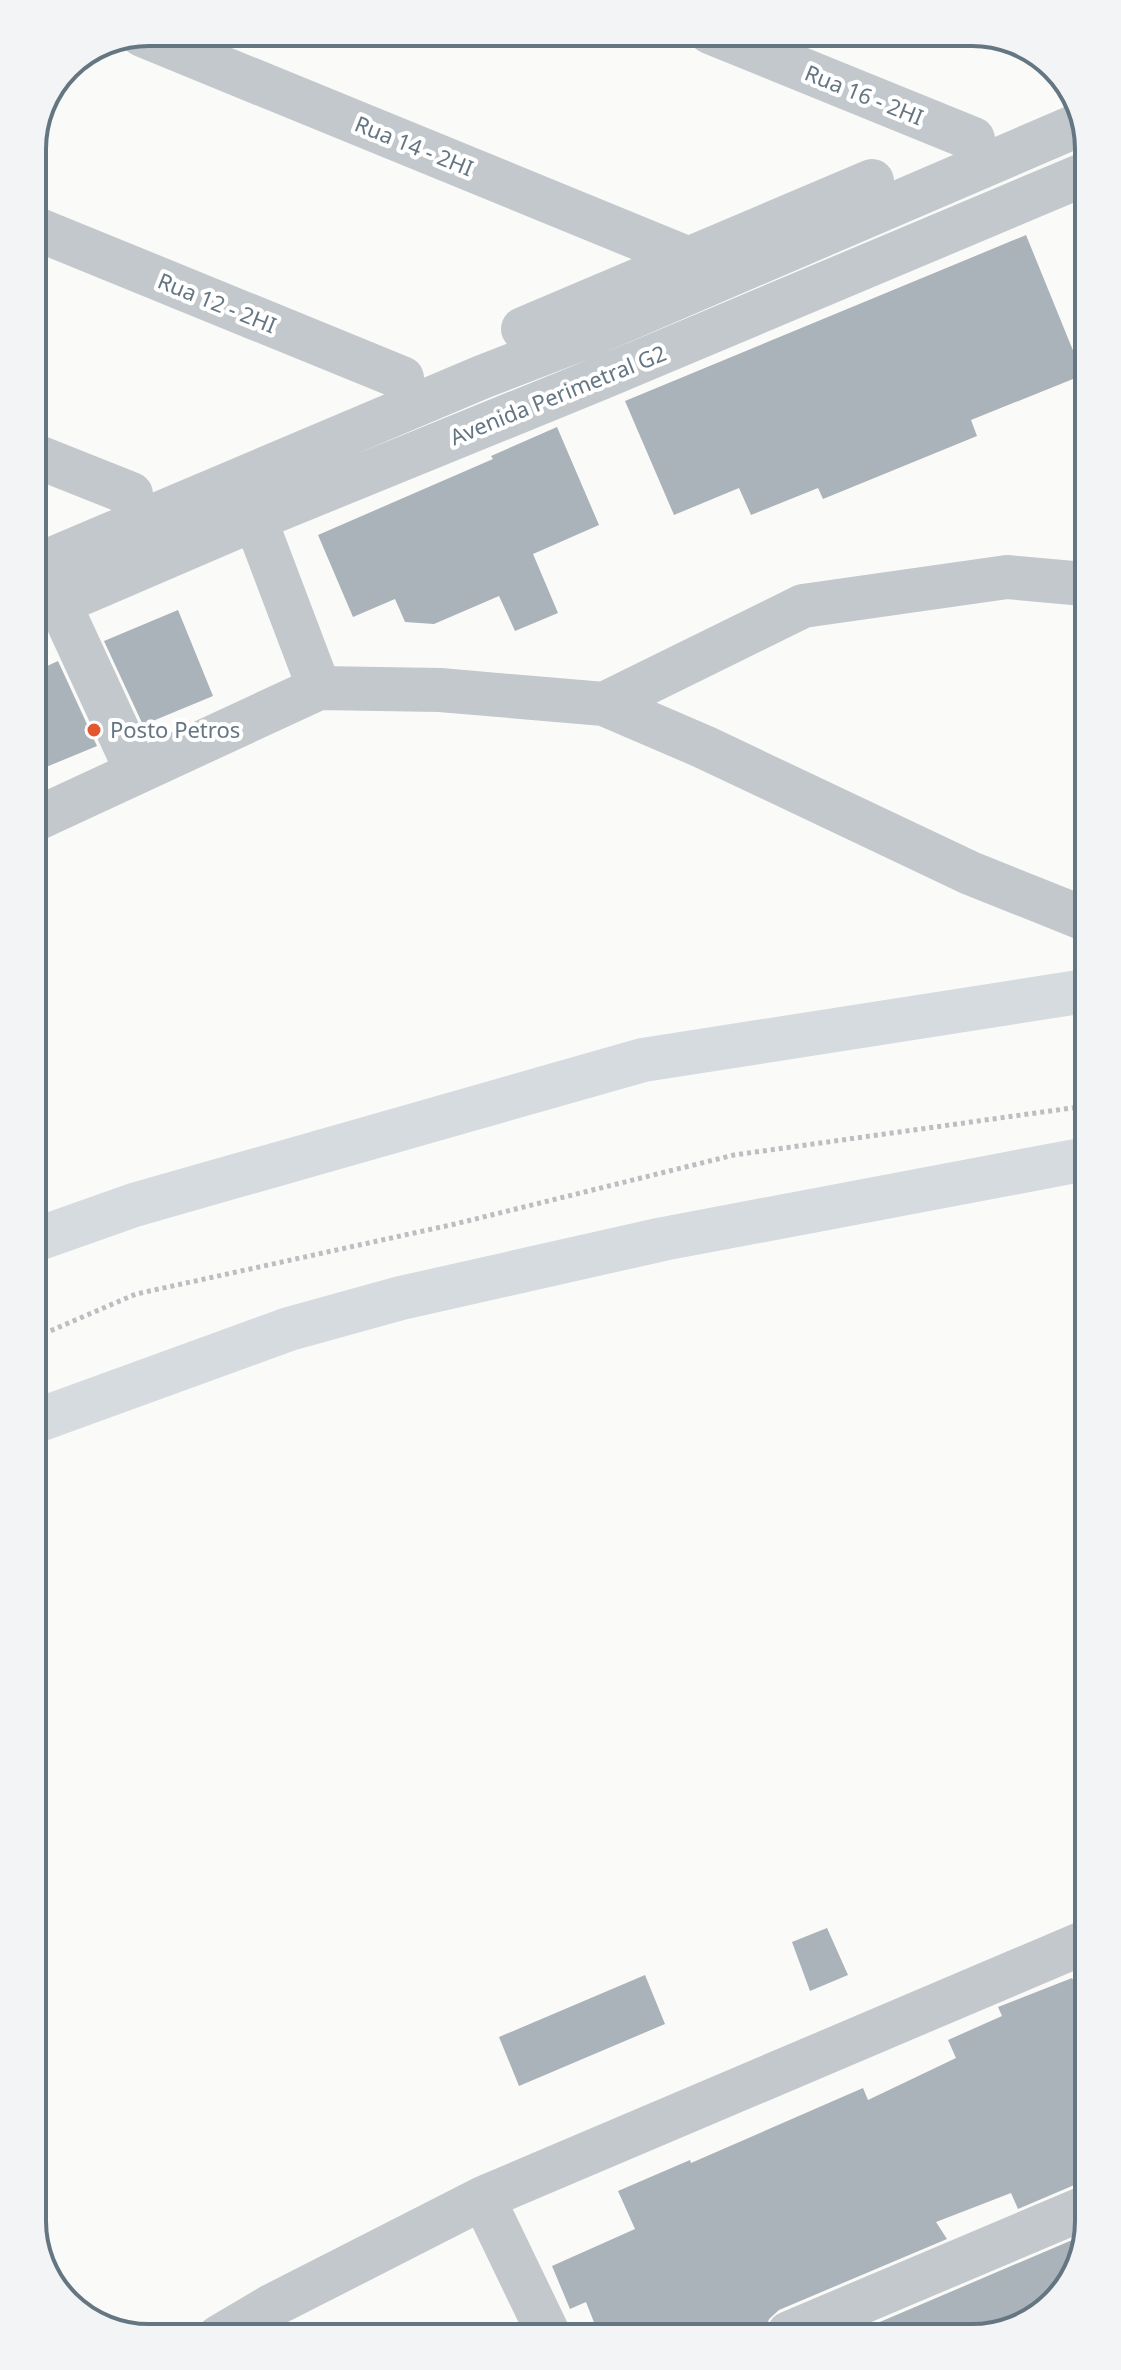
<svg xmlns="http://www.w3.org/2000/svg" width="1121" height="2370" viewBox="0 0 1121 2370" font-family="'Noto Sans',sans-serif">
	<rect width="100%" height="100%" fill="#fafaf8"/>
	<path fill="#aab3b9" d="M1026,235L1083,375L971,420L977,436L823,499L818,488L751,515L739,488L674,515L625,401Z
		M557,427L599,525L533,554L558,613L515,631L499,596L434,624L405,622L395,599L353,617L318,535L493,459L491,456Z
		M178,610L213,696L143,725L104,641Z
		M58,661L97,746L34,772V672Z
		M827,1928L848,1975L810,1991L792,1942Z
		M645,1975L665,2024L519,2086L499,2037Z
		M1072,1978L1075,1984L1088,1979L1089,2182L1079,2183L1018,2209L1011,2193L936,2222L947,2239L779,2310L769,2319L765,2333L599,2335L586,2302L570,2309L552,2266L635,2229L618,2191L690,2160L691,2163L863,2088L868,2100L956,2058L948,2040L1002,2016L998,2007Z
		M1084,2235L1065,2292L1010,2332L854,2333Z"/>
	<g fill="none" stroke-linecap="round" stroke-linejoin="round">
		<path stroke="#bbbfc2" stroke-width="5" stroke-dasharray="4 4" stroke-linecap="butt" d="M36,1337L136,1294L455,1224L734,1155L1086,1106"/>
		<path stroke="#c3c8cc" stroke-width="44" d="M710,32L973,139
			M142,35L687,258
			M32,227L402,378
			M523,329L872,181
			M33,455L131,494
			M255,519L319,688
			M33,567L482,377L583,338L1083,123
			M59,603L137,772
			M34,614L255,519L601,378L1083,175
			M604,704L803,606L1007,577L1084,584
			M34,820L319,688L440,690L604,704L704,747L970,873L1085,919
			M789,2333L1089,2206
			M549,2335L483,2198L1088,1941
			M219,2337L273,2305L483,2198"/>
		<path stroke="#d6dbdf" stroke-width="44" d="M35,1240L134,1205L643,1060L1085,991
			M36,1421L289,1329L401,1298L663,1239L1086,1159"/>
	</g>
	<circle fill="#e4572e" stroke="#fff" stroke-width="3" cx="94" cy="730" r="8"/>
	<g text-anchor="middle" stroke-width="8" stroke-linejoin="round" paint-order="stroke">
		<g font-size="22" fill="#657683" stroke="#fff">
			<text transform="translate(864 95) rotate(22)" y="8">Rua 16 - 2HI</text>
			<text transform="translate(414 146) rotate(22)" y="8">Rua 14 - 2HI</text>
			<text transform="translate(217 303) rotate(22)" y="8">Rua 12 - 2HI</text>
			<text transform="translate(558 395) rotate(-22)" y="8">Avenida Perimetral G2</text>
		</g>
		<g font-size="22" fill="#657683" stroke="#fff" text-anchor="start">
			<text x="110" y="738">Posto Petros</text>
		</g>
	</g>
	<path d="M0 0H1121V2370H0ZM149 46H972A103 103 0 0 1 1075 149V2221A103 103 0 0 1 972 2324H149A103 103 0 0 1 46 2221V149A103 103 0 0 1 149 46Z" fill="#f3f4f5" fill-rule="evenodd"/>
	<path fill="none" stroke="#657683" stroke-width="4" d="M149 46H972A103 103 0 0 1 1075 149V2221A103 103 0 0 1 972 2324H149A103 103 0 0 1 46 2221V149A103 103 0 0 1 149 46Z"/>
</svg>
